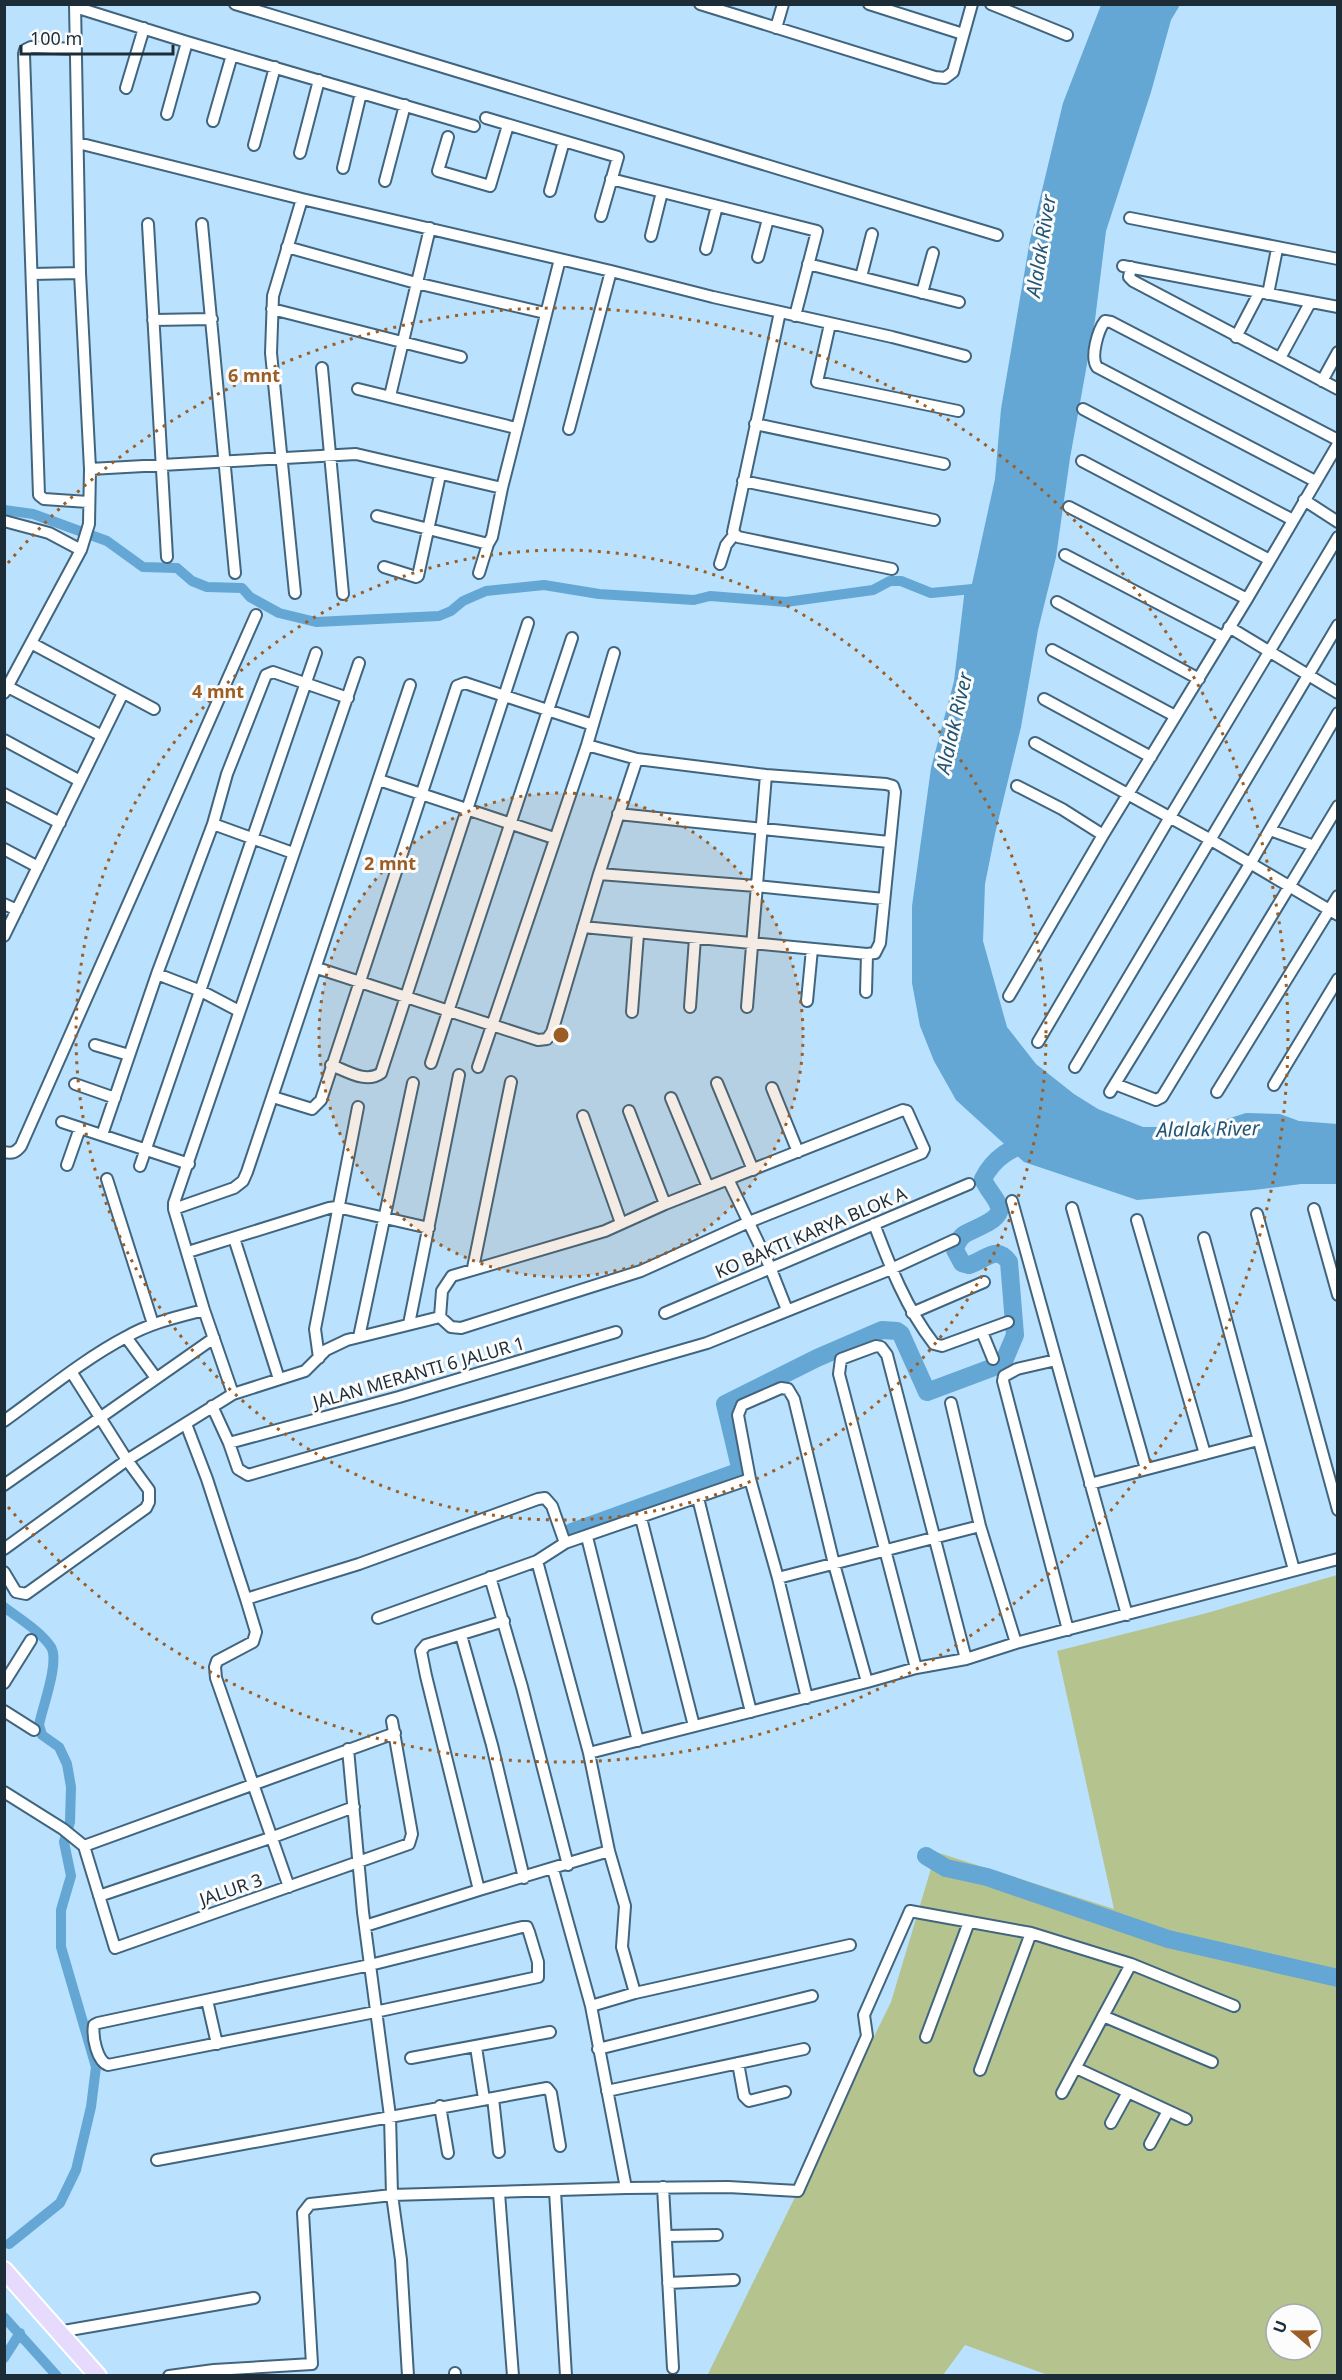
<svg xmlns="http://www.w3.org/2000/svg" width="1342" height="2380" viewBox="0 0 1342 2380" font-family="'Noto Sans',sans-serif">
	<rect width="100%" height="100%" fill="#bae1fe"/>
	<path fill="#b5c38f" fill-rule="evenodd" d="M1337,1575V2375H1048L965,2345L943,2375L707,2376L891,2002L936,1852L1114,1909L1057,1651L1207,1613ZM1276,2314H1312V2350H1276Z"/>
	<path fill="#64a6d4" d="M1101,5H1180L1171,20L1151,92L1106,231L1095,320L1070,458L1056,557L1038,630L1021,727L995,834L985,884L983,941L1007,1027L1036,1064L1074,1094L1098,1109L1143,1127H1202L1246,1113L1280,1114L1299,1121L1337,1124V1184H1301L1254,1190L1137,1200L1024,1162L956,1100L934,1061L920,1026L912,983V906L931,768L954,681L965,588L970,593L995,479L1001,409L1030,240L1063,103Z"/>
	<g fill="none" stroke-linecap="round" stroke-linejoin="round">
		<path stroke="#64a6d4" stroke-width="10" d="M4,510L33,514L107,541L143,567L177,568L192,581L207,587L242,588L250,597L279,613L316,622L439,616L451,611L463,601L486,591L544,585L599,594L694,600L710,596L786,602L873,590L890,581H901L931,593L983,588
			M4,1607C20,1619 40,1631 51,1647C60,1662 42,1708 39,1725L42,1735L59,1747L67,1764L71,1787L70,1822L64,1842L71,1876L61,1910V1947L96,2067L91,2107L76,2170L60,2203L9,2244
			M4,2317L57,2376
			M4,2358L20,2333"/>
		<path stroke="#64a6d4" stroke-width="18" d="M572,1532L735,1473L740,1467L739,1463L725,1404L817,1358L882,1330L897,1331L901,1334L927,1392L994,1367L1004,1361L1015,1335L1009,1262C996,1244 986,1260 969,1265L962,1263L955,1250C956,1244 960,1237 965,1234C974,1228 1006,1220 998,1204C994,1195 987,1189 983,1179C994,1157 1010,1149 1033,1140
			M926,1856L946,1868L987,1877L1168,1939L1338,1978"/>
		<defs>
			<path id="minor" d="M235,4L997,235
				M700,4L935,77L945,78L953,72L972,4
				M869,4L963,34
				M991,4L1067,35
				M75,7L187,42L474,126
				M776,28L783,4
				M75,49L31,47L25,50L24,54L39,495L44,499L88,502
				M126,88L144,28
				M167,114L187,42
				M486,118L618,157L601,216
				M213,121L232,55
				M448,137L438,171L490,186L508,125
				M78,143L302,199L611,271L713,297L892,337L965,356
				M254,145L275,67
				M300,153L319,80
				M343,168L361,93
				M611,179L817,231L795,316
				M385,181L405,105
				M550,191L564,141
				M1130,218L1338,259
				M148,224L167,557
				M202,224L235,573
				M651,236L662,192
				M287,247L416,283L545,313
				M706,249L717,206
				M758,257L768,219
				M808,264L959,302
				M1123,266L1338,307
				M1131,267L1129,277L1133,281L1338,389
				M32,274L80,273
				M861,277L872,234
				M922,293L933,253
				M1268,294L1277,249
				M272,309L461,357
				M780,312L733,532L738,537L892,569
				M153,320L212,319
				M830,324L817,382L958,411
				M1236,337L1259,293
				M1280,358L1310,303
				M322,368L343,594
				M1322,381L1338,352
				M358,389L516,428
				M390,396L430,228
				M1083,409L1293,520
				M755,424L944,464
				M569,429L611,271
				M1082,461L1270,560
				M90,469L356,454L502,488L560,259
				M743,481L934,520
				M1315,481L1097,367C1090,357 1098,330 1105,321L1111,322L1338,440
				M1304,500L1338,522
				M1069,507L1247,599
				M377,516L488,544L492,537L502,488
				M4,521L49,533L81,550
				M1065,555L1223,637
				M720,564L726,545L734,535
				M384,567L416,577L418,576L440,475
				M479,573L488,544
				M295,593L271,353L273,296L302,199
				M1057,602L1199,679
				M1229,627L1338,693
				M31,643L154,709
				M1052,650L1175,716
				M8,687L102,736
				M4,693L81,550L89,524L90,469L80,273L75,4
				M1044,699L1151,757
				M4,740L80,781
				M1035,743L1211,840L1338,915
				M379,780L554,838
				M1017,786L1062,809L1103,835
				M4,794L60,823
				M618,814L889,842
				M213,824L293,853
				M1270,830L1314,846
				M4,849L38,867
				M599,874L756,886L884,899
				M4,904L17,910
				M583,927L867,954L875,953L880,943L895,792L893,786L886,784L766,775L637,759L587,745
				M4,936L123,693
				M317,968L538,1040L547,1039L552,1032L599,874L637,759
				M157,974L201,991L239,1011
				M866,992L867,954
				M1009,996L1103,835L1247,599L1338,444
				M807,1001L812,949
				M690,1007L695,938
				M747,1007L766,775
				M632,1012L638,934
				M1038,1042L1170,817L1338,537
				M95,1045L129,1055
				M431,1063L572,638
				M331,1065C347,1071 366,1084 381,1073L528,623
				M478,1067L587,745L614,653
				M1075,1067L1338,625
				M717,1083L753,1170
				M75,1084L115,1098
				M1115,1084L1156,1100L1162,1097L1338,806
				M1274,1085L1338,979
				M772,1088L798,1152
				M1110,1092L1250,864L1338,713
				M1217,1092L1338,896
				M273,1097L312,1109L321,1100L457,686L465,683L593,725
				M671,1098L708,1187
				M629,1111L665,1204
				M583,1116L621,1223
				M62,1122L189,1164
				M102,1135L157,974L213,824L227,774L266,675L273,672L348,698
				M4,1152C13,1154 16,1152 21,1146L256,615
				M67,1165L80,1128
				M140,1166L316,653
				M107,1179L153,1324
				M728,1179L770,1267L787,1310
				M1012,1201L1127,1615
				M1072,1208L1146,1469
				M174,1209L234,1188L243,1181L247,1172L410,685
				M1314,1209L1338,1295
				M1257,1214L1338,1510
				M1137,1220L1205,1454
				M874,1224C890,1266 906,1308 934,1344L942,1346L1008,1322
				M234,1238L279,1379
				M1204,1238L1294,1570
				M188,1252L329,1208L337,1207L429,1228
				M473,1268L511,1082
				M665,1313L969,1184
				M912,1313L984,1282
				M409,1324L459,1075
				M982,1332L993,1359
				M126,1337L156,1378
				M359,1337L413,1083
				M319,1358L315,1329L358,1107
				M1056,1360L1017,1369L1004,1376L1003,1381L1068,1630
				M233,1394L204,1310L174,1209V1203L359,663
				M951,1403L980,1526L1016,1643
				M212,1406L229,1443L238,1469L248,1475L707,1343L891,1269L954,1240
				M4,1421C43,1393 84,1359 126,1337C150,1323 177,1317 204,1310
				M186,1424L207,1479L246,1599L359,1564L538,1499L545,1498L552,1506L565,1543L537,1561
				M229,1443L399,1397L616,1332
				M1090,1484L1258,1440
				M4,1485L214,1338
				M698,1498L751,1712
				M641,1518L694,1726
				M587,1537L638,1741
				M565,1543L750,1479
				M4,1549L127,1460L233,1394L305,1371L326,1350L347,1340L440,1317L451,1327L461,1328L641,1271L749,1222L922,1153L924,1149L907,1111L903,1110L665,1204L605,1231L452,1276L442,1291L440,1317
				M4,1572L16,1592L26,1594L146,1508L149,1502V1490L127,1460L72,1373
				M490,1577L522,1687L568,1865
				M778,1578L980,1526
				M246,1599L256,1632L253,1642L217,1661L215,1667L216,1678L289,1887
				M378,1618L537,1561L589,1753L609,1851L625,1906L622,1947L635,1993
				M504,1621L426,1645L421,1651L426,1676L479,1890L609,1851
				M461,1635L492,1745L524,1878
				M916,1668L839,1374L841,1359L876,1346L881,1347L887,1355L966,1659
				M4,1683L31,1640
				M807,1698L778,1578L750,1479L738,1415L742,1405L781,1388L788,1389L794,1399L834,1564L867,1682
				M4,1711L34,1730
				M348,1749L363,1912L390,2116L392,2195L401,2260L408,2376
				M589,1753L867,1682L916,1668L966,1659L1016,1643L1338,1559
				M4,1792L63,1829L84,1846L115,1948L409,1844L412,1834L392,1721
				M84,1846L395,1733
				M553,1869L591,2006L626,2188L728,2187L798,2191L867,2036L864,2015L910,1911L1031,1933L1131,1964L1234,2006
				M99,1896L273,1837L354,1807
				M365,1926L479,1890
				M522,1927H527L529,1932L538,1962V1977L375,2012L108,2065C97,2061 92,2037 94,2025L98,2023L370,1965Z
				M207,2000L217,2044
				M591,2006L635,1993L850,1945
				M1103,2016L1212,2062
				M926,2037L969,1922
				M476,2047L484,2099
				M598,2049L812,1996
				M411,2058L550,2032
				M738,2063L744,2096L749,2101L785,2092
				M1076,2068L1186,2119
				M980,2070L1031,1933
				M607,2091L804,2049
				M1062,2093L1131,1964
				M493,2098L499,2152
				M440,2106L448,2153
				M1111,2123L1128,2092
				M1150,2144L1168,2111
				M157,2160L547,2088L551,2093L560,2146
				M663,2187L673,2368
				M555,2191L566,2376
				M499,2193L513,2376
				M666,2236L717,2235
				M668,2283L734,2280
				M58,2332L254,2298
				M455,2373V2376
				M169,2376L214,2370L312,2364L303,2213L310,2204L392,2195L626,2188"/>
			<path id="primary" d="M4,2270L98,2376"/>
		</defs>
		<use href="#minor" stroke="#41657e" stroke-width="14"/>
		<use href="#primary" stroke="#fff" stroke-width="20"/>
		<use href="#minor" stroke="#fff" stroke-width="10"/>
		<use href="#primary" stroke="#e6dafd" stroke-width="16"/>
	</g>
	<circle cx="561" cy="1035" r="242" fill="#9c5e24" fill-opacity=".12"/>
	<g fill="none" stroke="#9c5e24" stroke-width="3" stroke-dasharray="3 6">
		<circle cx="561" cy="1035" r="242"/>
		<circle cx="561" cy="1035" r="485"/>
		<path d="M8 563A727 727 0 1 1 8 1507"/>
	</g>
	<g text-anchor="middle" stroke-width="6" stroke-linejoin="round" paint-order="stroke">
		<g font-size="18" fill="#1d2d38" stroke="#fcfcfc">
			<text transform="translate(811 1233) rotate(-23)" y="6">KO BAKTI KARYA BLOK A</text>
			<text transform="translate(419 1373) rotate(-16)" y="6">JALAN MERANTI 6 JALUR 1</text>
			<text transform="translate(231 1890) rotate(-19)" y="6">JALUR 3</text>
		</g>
		<g font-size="20" font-style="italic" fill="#235575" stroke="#fcfcfc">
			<text transform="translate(1041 246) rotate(-81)" y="7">Alalak River</text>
			<text transform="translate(954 723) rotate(-77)" y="7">Alalak River</text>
			<text transform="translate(1208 1129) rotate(-1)" y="7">Alalak River</text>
		</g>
	</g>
	<circle cx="561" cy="1035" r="9" fill="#9c5e24" stroke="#fcfcfc" stroke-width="3"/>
	<g font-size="18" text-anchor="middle" font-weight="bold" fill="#9c5e24" stroke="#fcfcfc" stroke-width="6" stroke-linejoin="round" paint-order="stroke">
		<text x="254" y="382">6 mnt</text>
		<text x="218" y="698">4 mnt</text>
		<text x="390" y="870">2 mnt</text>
	</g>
	<rect width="1342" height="2380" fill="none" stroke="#1d2d38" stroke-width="12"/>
	<g transform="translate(1294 2332) rotate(290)"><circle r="28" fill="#fcfcfc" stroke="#a3a9ae" stroke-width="1.5"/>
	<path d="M0-4.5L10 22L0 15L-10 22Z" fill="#9c5e24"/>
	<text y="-9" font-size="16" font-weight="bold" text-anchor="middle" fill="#1d2d38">U</text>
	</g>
	<path d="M21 45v9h152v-9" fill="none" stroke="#1d2d38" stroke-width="3"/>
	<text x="30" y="45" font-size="18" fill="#1d2d38" stroke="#fcfcfc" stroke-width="4.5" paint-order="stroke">100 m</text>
</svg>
